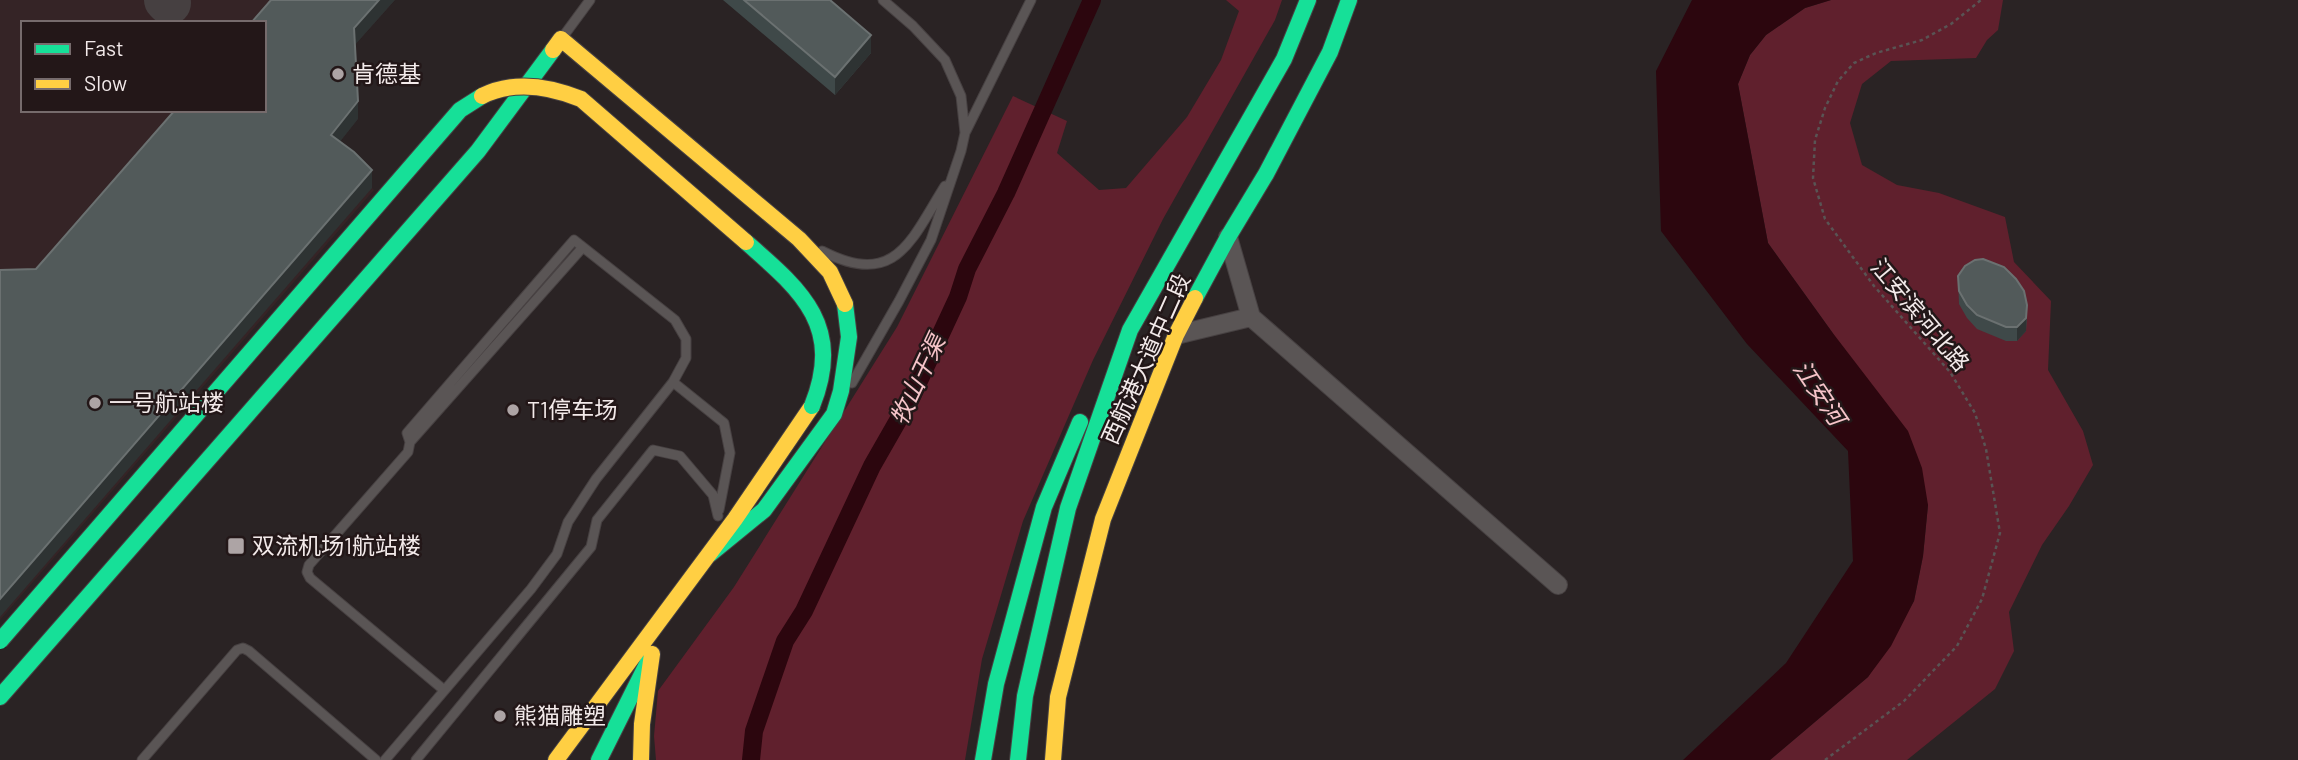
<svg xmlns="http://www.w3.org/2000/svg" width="2298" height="760" viewBox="0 0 2298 760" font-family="Barlow,'Noto Sans SC',sans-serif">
	<rect width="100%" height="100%" fill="#2a2324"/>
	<path fill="#352426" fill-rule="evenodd" d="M0,0H395L354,46L358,119L331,153L354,170L374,190L0,620ZM23,23H264V110H23Z"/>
	<path fill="#60202d" d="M1226,0H1282L1275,20L1163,219L1093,360L1023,521L982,659L965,760H656L654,736L658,691L734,587L897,327L1013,96L1067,121L1057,153L1099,190L1126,188L1187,117L1221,60L1239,11Z
		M1831,0H2003L1998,30L1987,40L1976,58L1891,61L1862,84L1850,123L1862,165L1897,185L1939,193L2005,217L2014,262L2051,301L2048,370L2083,431L2093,465L2069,506L2042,545L2009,612L2014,651L1995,689L1907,760H1770L1868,677L1914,601L1923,556L1928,505L1832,332L1768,243L1738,84L1750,55L1766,35L1805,8Z"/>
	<path fill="#2c060e" d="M1692,0H1831L1805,8L1766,35L1750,55L1738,84L1768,243L1832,332L1908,431L1922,468L1928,505L1923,556L1914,601L1891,646L1868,677L1770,760H1683L1786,663L1853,561L1848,451L1747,344L1661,231L1656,71Z"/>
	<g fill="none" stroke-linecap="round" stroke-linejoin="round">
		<path stroke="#2c060e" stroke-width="18" d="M751,760L754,731L785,641L804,611L872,466L912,396L958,297L967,269L1006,193L1092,0"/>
		<path stroke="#464041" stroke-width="44" d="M166,0L169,3"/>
		<defs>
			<path id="lane" d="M562,38L590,0
				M966,131L1031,0
				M822,251C896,289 911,240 945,186
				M673,382L724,423L730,453L719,510
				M852,383L899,301L931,240L961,151L965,133L961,96L945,60L913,26L883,0
				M410,442L583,247
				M142,760L237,650L243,648L249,651L376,760
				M385,760L531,589L557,554L568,522L596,479L673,382L686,358V339L675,320L574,240L407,433L410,442L408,452L309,565L307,572L310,578L444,690
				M416,760L591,547L597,520L653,450L680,456L713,495L718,516"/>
			<path id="street" d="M1228,237L1251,317L1558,585
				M1176,335L1251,317"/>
			<path id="fast" d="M1195,298L1228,237L1266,174L1330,52L1349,0
				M710,554L764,510L834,414L841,391L849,337L845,304
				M0,697L478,151L553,50
				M599,760L648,662
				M983,760L996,684L1044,507L1080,422
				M1018,760L1025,696L1068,508L1130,330L1284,59L1308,0"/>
			<path id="slow" d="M553,50L561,39L799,239L830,272L845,304
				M556,760L735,519L812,406
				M641,760L642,724L652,654
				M1053,760L1058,697L1103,519L1176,335L1195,298"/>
		</defs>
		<use href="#lane" stroke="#474142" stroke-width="11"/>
		<use href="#street" stroke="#474142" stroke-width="20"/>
		<use href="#fast" stroke="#474142" stroke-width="18"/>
		<use href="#slow" stroke="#474142" stroke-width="18"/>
		<path stroke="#595454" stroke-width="2.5" stroke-dasharray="3.5 3.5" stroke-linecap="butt" d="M1825,760L1904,701L1957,646L1982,599L2000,533L1986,449L1975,413L1950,372L1874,286L1825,219L1813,178L1815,140L1825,108L1838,81L1854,63L1876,53L1922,40L1951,24L1981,0"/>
		<use href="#lane" stroke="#5a5555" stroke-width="9"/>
		<use href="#street" stroke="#5a5555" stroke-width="18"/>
		<use href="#fast" stroke="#16e098" stroke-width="16"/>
		<use href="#slow" stroke="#ffcf43" stroke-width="16"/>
		<defs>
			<path id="fast-bridge" d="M746,242C802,291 844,326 812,406
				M0,641L460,110L482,96"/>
			<path id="slow-bridge" d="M482,96C514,80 549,86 581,99L746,242"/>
		</defs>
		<use href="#fast-bridge" stroke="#474142" stroke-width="18" stroke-linecap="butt"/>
		<use href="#slow-bridge" stroke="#474142" stroke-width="18" stroke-linecap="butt"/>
		<use href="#fast-bridge" stroke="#16e098" stroke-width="16"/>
		<use href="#slow-bridge" stroke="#ffcf43" stroke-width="16"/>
	</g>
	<path fill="#3f4949" d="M723,0H830L871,53L835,95Z
		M1958,276L2027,319L2026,331L2017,341H2006L1977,329L1967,318L1959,304Z"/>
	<path fill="#2e3333" d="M379,0H395L354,46V28Z
		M871,35V53L835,95V77Z
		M358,101V119L331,153V135Z
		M372,170V188L0,617V599Z
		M2027,305L2026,331L2017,341V327Z"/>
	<path fill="#525a5a" stroke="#6b7171" stroke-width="2" d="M271,0H379L354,28L358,101L331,135L354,152L372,170L0,599V270L36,269L175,110H264V23H251Z
		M744,0H830L871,35L835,77Z
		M1983,259L2004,267L2016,279L2024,291L2027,305L2026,318L2017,327H2006L1977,315L1967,305L1959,291L1958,276L1965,266L1975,260Z"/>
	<g fill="#ada4a5" stroke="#231718" stroke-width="2.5">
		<circle cx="338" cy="74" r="7"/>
		<circle cx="95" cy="403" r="7"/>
		<circle cx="513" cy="410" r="7"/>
		<rect x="227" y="537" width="18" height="18" rx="3.5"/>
		<circle cx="500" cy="716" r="7"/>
	</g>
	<g text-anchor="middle" stroke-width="5" stroke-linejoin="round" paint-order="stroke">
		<g font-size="23" fill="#f3eaea" stroke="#231718" text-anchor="start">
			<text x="352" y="82">肯德基</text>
			<text x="109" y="411">一号航站楼</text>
			<text x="527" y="418">T1停车场</text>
			<text x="252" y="554">双流机场1航站楼</text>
			<text x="514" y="724">熊猫雕塑</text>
		</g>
		<g font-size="23" fill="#f3eaea" stroke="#231718">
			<text transform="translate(1920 315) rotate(50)" y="8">江安滨河北路</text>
			<text transform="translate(1146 359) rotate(-66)" y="8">西航港大道中二段</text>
		</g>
		<g font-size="24" font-style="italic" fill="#f6c4c9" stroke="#231718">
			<text transform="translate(918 380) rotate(-65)" y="8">牧山干渠</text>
			<text transform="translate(1819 393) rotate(56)" y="8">江安河</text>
		</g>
	</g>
	<rect x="21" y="21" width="245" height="91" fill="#231718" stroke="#766b6c" stroke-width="2"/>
	<rect x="35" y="44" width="35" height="10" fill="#16e098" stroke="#766b6c" stroke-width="2"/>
	<text x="84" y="56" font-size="21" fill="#f3eaea">Fast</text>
	<rect x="35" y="79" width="35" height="10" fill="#ffcf43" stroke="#766b6c" stroke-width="2"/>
	<text x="84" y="91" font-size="21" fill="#f3eaea">Slow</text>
</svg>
